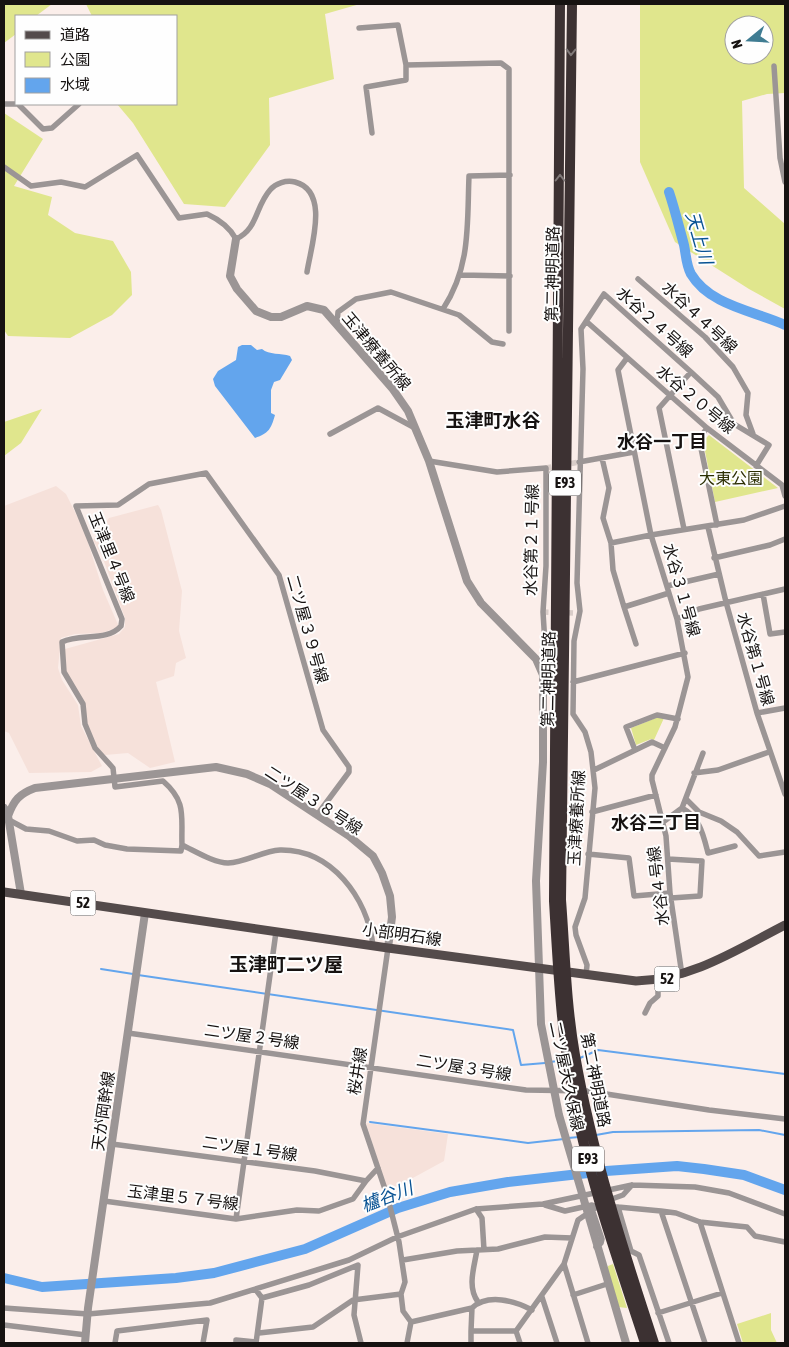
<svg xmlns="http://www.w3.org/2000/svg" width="789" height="1347" viewBox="0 0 789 1347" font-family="'Asap Condensed','Noto Sans JP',sans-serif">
	<rect width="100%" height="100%" fill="#fbeeea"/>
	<path fill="#f6e1da" d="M56,486L66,494L84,530L103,590L119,627L102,633L75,634L61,638L58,668L62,680L78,705L81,726L102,766L91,772L29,773L9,733L4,731V506Z
		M158,505L161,510L182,591L179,631L186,658L176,663L174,676L156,682L175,762L150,768L128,753L105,755L98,749L85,722L83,703L68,678L64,662L65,649L119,634L125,627V618L102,556L93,540L109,518Z
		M366,1123L448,1134L444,1161L400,1185L387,1190Z"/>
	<path fill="#e0e68d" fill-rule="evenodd" d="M4,4H52L36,16H16V34L4,43Z
		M86,4H360L325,14L334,79L269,98L270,145L225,207L184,204L133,123L117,104H176V16H92Z
		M640,4H785V93L767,94L742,101L744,188L785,224V309L749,289L675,242L640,162ZM734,25H764V55H734Z
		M4,113L43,139L14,186L52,197L48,215L75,233L113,241L131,272L132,295L112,315L70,338L8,336L4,330Z
		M42,409L21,443L4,456V422Z
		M709,435L778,488L715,502L703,441Z
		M656,718H664L654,740L651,739L636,745L631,728Z
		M613,1264L627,1308L618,1307L607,1272L608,1266Z
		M771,1313V1330L777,1343H743L737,1324Z"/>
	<path fill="#63a5ed" d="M242,345H251L257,350L262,349C269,355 281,353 290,356L292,360L280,380L274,382L271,390V413L275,415C271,429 269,433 255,438L215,386L213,379L218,371L236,360L238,347Z"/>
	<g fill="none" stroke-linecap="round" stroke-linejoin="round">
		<path stroke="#63a5ed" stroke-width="2" d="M101,969L133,974
			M138,975L513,1030L521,1065L545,1063
			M580,1058L598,1050L785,1074
			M550,1062L565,1060
			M370,1122L528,1143L564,1139
			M596,1135L613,1132L759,1130L785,1135
			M568,1138L579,1137"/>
		<path stroke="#63a5ed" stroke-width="10" d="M669,192C675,210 679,227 684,245C686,254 686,265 691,274C710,306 755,311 785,325
			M4,1278L42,1287L176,1278L214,1273L305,1249L398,1208L450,1192L508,1182L606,1171L677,1166L704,1169L744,1175L785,1190"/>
		<path stroke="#d9cdc9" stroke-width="5.5" stroke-dasharray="5.5 3" stroke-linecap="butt" d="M546,468L579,462
			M543,612L573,613"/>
		<path stroke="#9b9595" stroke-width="5.5" d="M359,28L398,25L406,65V80L366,87L372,133
			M406,65L501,63L509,69V331
			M774,66L780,158L785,182
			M4,104H17
			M18,104L43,129L52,128L79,104
			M4,167L31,186L61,182L85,187L137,155L179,218L207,214C218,219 230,228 236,239C258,229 255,207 270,190C276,183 286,180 295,182C330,191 311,246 307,272
			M461,275L510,276
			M638,279L705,337L733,367L748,393L746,415L753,434
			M443,309C471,266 467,225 469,176L510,175
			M587,322L707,428L782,485L785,496
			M337,323L338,312L356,299L391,292L459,315L492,342L503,344
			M627,358L618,370L651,535L744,520L785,506
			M691,372L718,397L734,424L769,445L756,466
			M707,428L699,439L717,525
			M330,434L378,408L415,428
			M602,458L609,488L603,518L611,543L613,570L624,607L669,593
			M429,461L497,472L546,468V566L543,612L546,660L541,668
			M579,462L634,452
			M708,527L726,602L757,713L785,794
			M611,543L651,535L677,619L688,677L675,727L652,775V780L666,836L670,893L682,975
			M714,558L770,545L785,539
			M667,586L719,574
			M763,594L770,634L785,632
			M624,607L636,644
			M677,619L699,609L785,589
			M573,682L685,653
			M757,713L785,708
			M635,750L626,727L657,715L678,719
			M594,770L652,742L665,748
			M694,773L718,770L769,752
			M687,800L699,812L721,821L737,832L759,856L785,852
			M682,808C700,818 703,834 708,853L735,846
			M592,812L656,795
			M317,815L349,772V767L323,730L279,575L206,473L149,484L118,505L76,506L122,619L121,626C107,642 80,633 62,642L64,672L83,704L85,724L95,748L113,768L115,787L163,781C187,802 181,816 182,845C195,851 214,863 228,863C246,862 263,851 280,850C332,849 367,898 373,945
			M9,820L26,829L49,831L77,841L94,840L105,845L127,849L181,851L182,845
			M663,822L682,808L703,753
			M588,854L629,858L634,896L670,893
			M668,859L702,861L700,896L671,898
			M388,948L363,1124L387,1195L399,1242L405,1282L401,1294L403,1311L411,1322L407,1343
			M586,975L587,965L576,935L575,927L585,898L595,788L591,752L585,732L573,714L574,641L580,611L577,583L583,369L581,329L604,294L691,372L659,408L684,529
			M645,1013L650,1003L658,996V980
			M128,1033L526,1090L587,1091L709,1110L785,1119
			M112,1144L315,1171L366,1181L378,1168
			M609,1200L623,1195L632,1185
			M104,1201L236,1219L297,1210L319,1211L353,1199L366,1181
			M545,1205L565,1211L592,1205L597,1207
			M618,1207L631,1251L639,1255L669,1343
			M476,1209L482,1218L484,1250
			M661,1211L705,1343
			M593,1212L602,1239L601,1243L596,1247
			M236,1219L276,932
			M700,1222L739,1343
			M477,1250C474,1268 467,1287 478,1302
			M403,1260L457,1251L498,1249L545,1237L572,1238
			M564,1264L588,1343
			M256,1290L262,1298L256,1343
			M573,1295L607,1284
			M542,1297L557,1343
			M262,1298L309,1285L358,1265L354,1315L361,1343
			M4,1308L88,1314L210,1303L349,1260L397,1237L476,1209L543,1204L632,1185L695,1187L729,1193L785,1214
			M658,1313L722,1293
			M411,1322L472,1308C488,1293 515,1301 532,1310
			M4,1325L86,1335
			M471,1331L472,1308
			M259,1333L313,1327L353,1300L401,1294
			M115,1343L117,1331L207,1320L203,1343
			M236,1343V1340L256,1342
			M471,1343V1331H516
			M520,1343L516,1331L564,1264L578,1220L597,1207H618L661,1211L676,1213L700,1222L747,1227L755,1236L785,1242"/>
		<path stroke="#9b9595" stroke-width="8" d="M236,239L230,276L237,289L256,311L271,317H281L307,306L324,310L392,388L408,411L429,461L467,581L481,603L536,659L543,675V762L536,881L541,1024L559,1115L626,1343
			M4,808L8,816L21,894
			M8,816C14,800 19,794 35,788L216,767L247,774L270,784L349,836L373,856L382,873L390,896L392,917L388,948
			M85,1343L88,1308L145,913"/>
		<path stroke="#544b4b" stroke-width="9" d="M4,892L388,948L636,981C691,980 738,949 785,925"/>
		<path stroke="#3c3132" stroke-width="10" d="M560,4L554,901C558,968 561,1034 574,1100C590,1183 619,1263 645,1343
			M572,4L561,900C565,952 566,1004 575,1055C592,1153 623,1249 654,1343"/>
	</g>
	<defs><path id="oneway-chevron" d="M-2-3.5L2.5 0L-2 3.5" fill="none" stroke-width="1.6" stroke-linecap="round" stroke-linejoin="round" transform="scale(1.25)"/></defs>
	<g stroke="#807979">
		<use href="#oneway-chevron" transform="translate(571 52) rotate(91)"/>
		<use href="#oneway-chevron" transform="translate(560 178) rotate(-90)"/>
	</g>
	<g text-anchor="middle" stroke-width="4" stroke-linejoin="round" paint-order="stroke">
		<g fill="#fefefe" stroke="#5c5958" stroke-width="1">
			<rect x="549" y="470.5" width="32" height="25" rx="4"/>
			<rect x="70.5" y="890.5" width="25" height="25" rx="4"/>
			<rect x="654.5" y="966.5" width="25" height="25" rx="4"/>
			<rect x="572" y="1146.5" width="32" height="25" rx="4"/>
		</g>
		<g font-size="15" font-weight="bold" fill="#161211">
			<text x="565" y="488">E93</text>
			<text x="83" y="908">52</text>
			<text x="667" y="984">52</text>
			<text x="588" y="1164">E93</text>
		</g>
		<g font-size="16" fill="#161211" stroke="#fefefe">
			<text transform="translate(552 274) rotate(-89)" y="6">第二神明道路</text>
			<text transform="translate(700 317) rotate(43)" y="6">水谷４４号線</text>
			<text transform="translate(655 322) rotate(42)" y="6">水谷２４号線</text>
			<text transform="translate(377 351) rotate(50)" y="6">玉津療養所線</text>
			<text transform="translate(696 399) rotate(40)" y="6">水谷２０号線</text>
			<text transform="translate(531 540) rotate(-89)" y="6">水谷第２１号線</text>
			<text transform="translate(112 557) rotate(68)" y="6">玉津里４号線</text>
			<text transform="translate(682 590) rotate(74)" y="6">水谷３１号線</text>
			<text transform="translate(308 629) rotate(74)" y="6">二ツ屋３９号線</text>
			<text transform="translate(756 659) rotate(74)" y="6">水谷第１号線</text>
			<text transform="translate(548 679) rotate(-89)" y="6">第二神明道路</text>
			<text transform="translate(314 800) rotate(33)" y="6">二ツ屋３８号線</text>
			<text transform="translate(576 818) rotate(-87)" y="6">玉津療養所線</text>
			<text transform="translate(658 886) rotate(-97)" y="6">水谷４号線</text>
			<text transform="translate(402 934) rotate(8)" y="6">小部明石線</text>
			<text transform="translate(252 1036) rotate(8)" y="6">二ツ屋２号線</text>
			<text transform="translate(464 1067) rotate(9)" y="6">二ツ屋３号線</text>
			<text transform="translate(357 1071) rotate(-81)" y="6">桜井線</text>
			<text transform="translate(567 1076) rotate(78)" y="6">二ツ屋大久保線</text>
			<text transform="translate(596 1080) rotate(79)" y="6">第二神明道路</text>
			<text transform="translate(103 1111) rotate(-82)" y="6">天が岡幹線</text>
			<text transform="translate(250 1148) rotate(8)" y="6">二ツ屋１号線</text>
			<text transform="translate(183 1197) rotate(7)" y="6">玉津里５７号線</text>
		</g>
		<g font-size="16" fill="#2d2f03" stroke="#fefefe">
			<text x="731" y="484">大東公園</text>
		</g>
		<g font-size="18" font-style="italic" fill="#085293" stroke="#fefefe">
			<text transform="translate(699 238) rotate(74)" y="6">天上川</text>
			<text transform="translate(387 1197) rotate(-21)" y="6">櫨谷川</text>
		</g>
		<g font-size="18" font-weight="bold" fill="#161211" stroke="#fefefe">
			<text x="662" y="448">水谷一丁目</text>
			<text x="656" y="829">水谷三丁目</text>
		</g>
		<g font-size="19" font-weight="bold" fill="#161211" stroke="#fefefe">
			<text x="493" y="427">玉津町水谷</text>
			<text x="286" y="971">玉津町二ツ屋</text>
		</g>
	</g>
	<rect width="789" height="1347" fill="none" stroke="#161211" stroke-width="10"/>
	<rect x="15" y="15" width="162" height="90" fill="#fefefe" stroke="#a1a09f"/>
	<rect x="25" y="31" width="25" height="8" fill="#544b4b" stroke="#a1a09f"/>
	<text x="60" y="40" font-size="15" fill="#161211">道路</text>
	<rect x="25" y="52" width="25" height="15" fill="#e0e68d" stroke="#a1a09f"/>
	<text x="60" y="65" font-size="15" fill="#161211">公園</text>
	<rect x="25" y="78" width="25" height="15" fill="#63a5ed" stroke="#a1a09f"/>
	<text x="60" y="90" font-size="15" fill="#161211">水域</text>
	<g transform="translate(749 40) rotate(252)"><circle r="24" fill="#fefefe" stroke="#a1a09f"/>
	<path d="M0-4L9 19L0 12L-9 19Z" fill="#3f7c92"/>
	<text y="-8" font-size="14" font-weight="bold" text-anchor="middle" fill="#161211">N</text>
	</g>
</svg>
